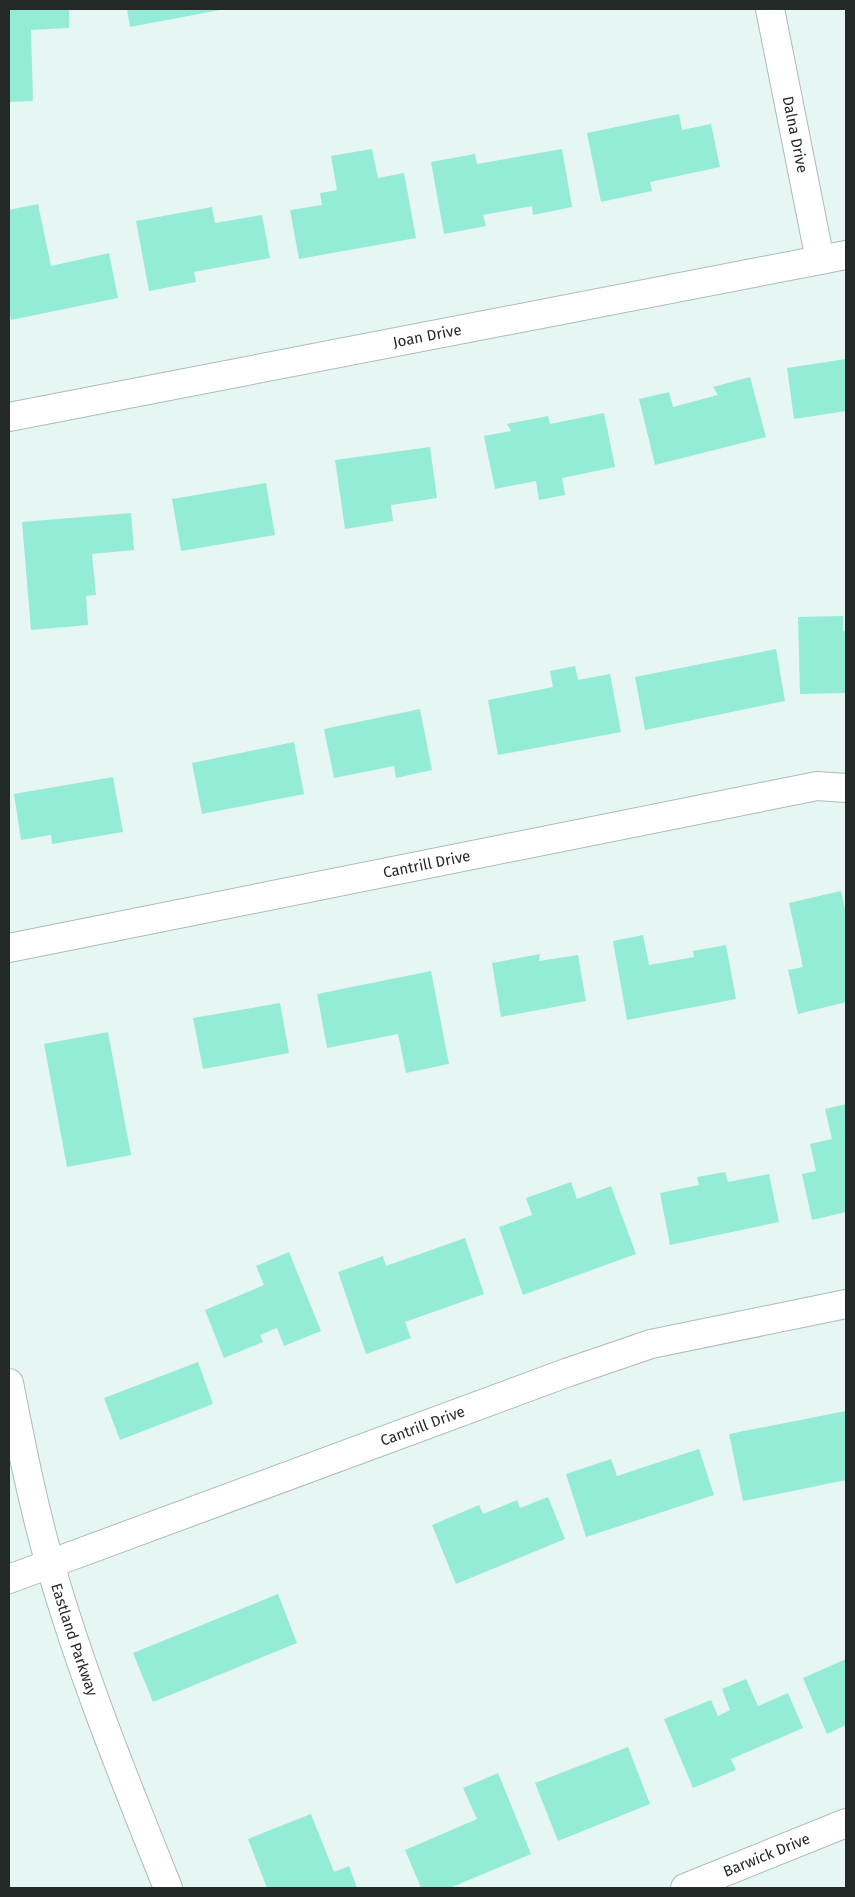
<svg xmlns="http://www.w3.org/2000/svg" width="855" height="1897" viewBox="0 0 855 1897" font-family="'Fira Sans',sans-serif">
	<rect width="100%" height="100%" fill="#e6f6f2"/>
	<path fill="#95ecd6" d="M9,9H69V28L31,30L33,101L9,102Z
		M127,9H220V10L130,27Z
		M679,114L682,130L711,124L720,167L650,182L652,191L601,202L587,133Z
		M372,149L378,178L404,173L416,238L299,259L290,210L322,205L320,193L337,190L331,156Z
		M562,149L572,207L533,215L532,206L483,215L486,226L444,234L431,162L475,154L477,164Z
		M38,204L51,266L109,253L118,298L11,320L9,307V210Z
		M212,207L215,223L262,215L270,258L194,272L196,282L149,291L136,221Z
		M846,359V411L794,419L787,368Z
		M750,377L766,437L655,465L639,399L669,392L673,407L718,395L713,387Z
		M604,413L615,467L562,478L565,495L539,500L536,481L495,489L484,436L511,431L507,424L548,416L550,424Z
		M430,447L437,498L391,505L393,521L345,529L335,460Z
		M266,483L275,535L181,551L172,499Z
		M131,513L134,550L92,554L96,595L86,596L88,625L31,630L22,522Z
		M843,616V631H846V693L800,694L798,617Z
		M776,649L785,701L645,730L635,677Z
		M575,666L578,680L610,674L621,732L498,755L488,700L553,687L550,671Z
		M420,709L432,770L396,778L394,766L334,778L324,729Z
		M294,742L304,794L202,814L192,763Z
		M113,777L123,832L52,844L51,835L21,840L14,794Z
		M841,891L846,913V1002L798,1014L788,970L803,967L789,903Z
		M643,935L649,965L694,957L693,951L726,945L736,999L627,1020L613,941Z
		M540,954L539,961L578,955L586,1001L501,1017L492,963Z
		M431,971L449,1064L406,1073L398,1034L327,1048L317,994Z
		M280,1003L289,1053L203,1069L193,1018Z
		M108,1032L131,1155L67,1167L44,1044Z
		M846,1104V1212L812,1220L802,1174L816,1171L810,1144L832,1139L825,1109Z
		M725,1172L728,1182L769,1174L779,1222L670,1245L660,1193L699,1185L697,1177Z
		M571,1182L577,1199L611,1186L636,1254L523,1295L499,1227L532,1215L526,1198Z
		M465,1238L484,1294L405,1322L411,1338L366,1354L338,1272L383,1256L386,1266Z
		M289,1252L321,1331L284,1346L277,1328L260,1335L263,1342L224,1358L205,1310L264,1285L256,1266Z
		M198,1362L213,1404L120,1440L104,1398Z
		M846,1411V1480L743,1501L729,1434Z
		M699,1449L714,1495L586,1537L566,1474L611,1459L617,1476Z
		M548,1497L565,1539L456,1584L432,1525L479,1505L483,1514L517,1500L520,1508Z
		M278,1594L297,1643L153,1702L133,1653Z
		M846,1659V1725L827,1734L803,1678Z
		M746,1679L758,1706L788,1693L803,1728L731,1759L736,1770L693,1788L664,1719L711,1700L718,1716L730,1710L722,1689Z
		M628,1747L650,1804L558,1841L535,1783Z
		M498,1773L531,1854L450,1888H421L405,1850L477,1819L463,1788Z
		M311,1814L334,1872L349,1866L357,1888H267L248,1839Z"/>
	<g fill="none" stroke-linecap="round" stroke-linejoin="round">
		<defs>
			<g id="minor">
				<path id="s1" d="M770,9L820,260"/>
				<path id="s2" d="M9,417L846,255"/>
				<path id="s3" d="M9,948L817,786L846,788"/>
				<path id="s4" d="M9,1383C21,1444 33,1505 50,1564C82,1675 125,1781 168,1888"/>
				<path id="s5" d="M9,1579L566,1373L651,1344L846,1304"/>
				<path id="s6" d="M685,1888L846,1823"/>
			</g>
		</defs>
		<use href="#minor" stroke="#acbbb7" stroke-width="30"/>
		<use href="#minor" stroke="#fff" stroke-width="28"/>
	</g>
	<g text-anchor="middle" stroke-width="4" stroke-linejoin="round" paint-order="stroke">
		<g font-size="15" fill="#232927" stroke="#e6f6f2">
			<text dy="5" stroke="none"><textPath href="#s1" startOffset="128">Dalna Drive</textPath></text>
			<text dy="5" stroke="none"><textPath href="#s2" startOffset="426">Joan Drive</textPath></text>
			<text dy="5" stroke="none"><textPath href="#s3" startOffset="426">Cantrill Drive</textPath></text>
			<text dy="5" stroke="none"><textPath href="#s5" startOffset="441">Cantrill Drive</textPath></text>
			<text dy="5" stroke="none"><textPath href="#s4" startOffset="265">Eastland Parkway</textPath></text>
			<text dy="5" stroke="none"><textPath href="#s6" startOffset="88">Barwick Drive</textPath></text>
		</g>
	</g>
	<rect width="855" height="1897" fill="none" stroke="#232927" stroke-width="20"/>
</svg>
